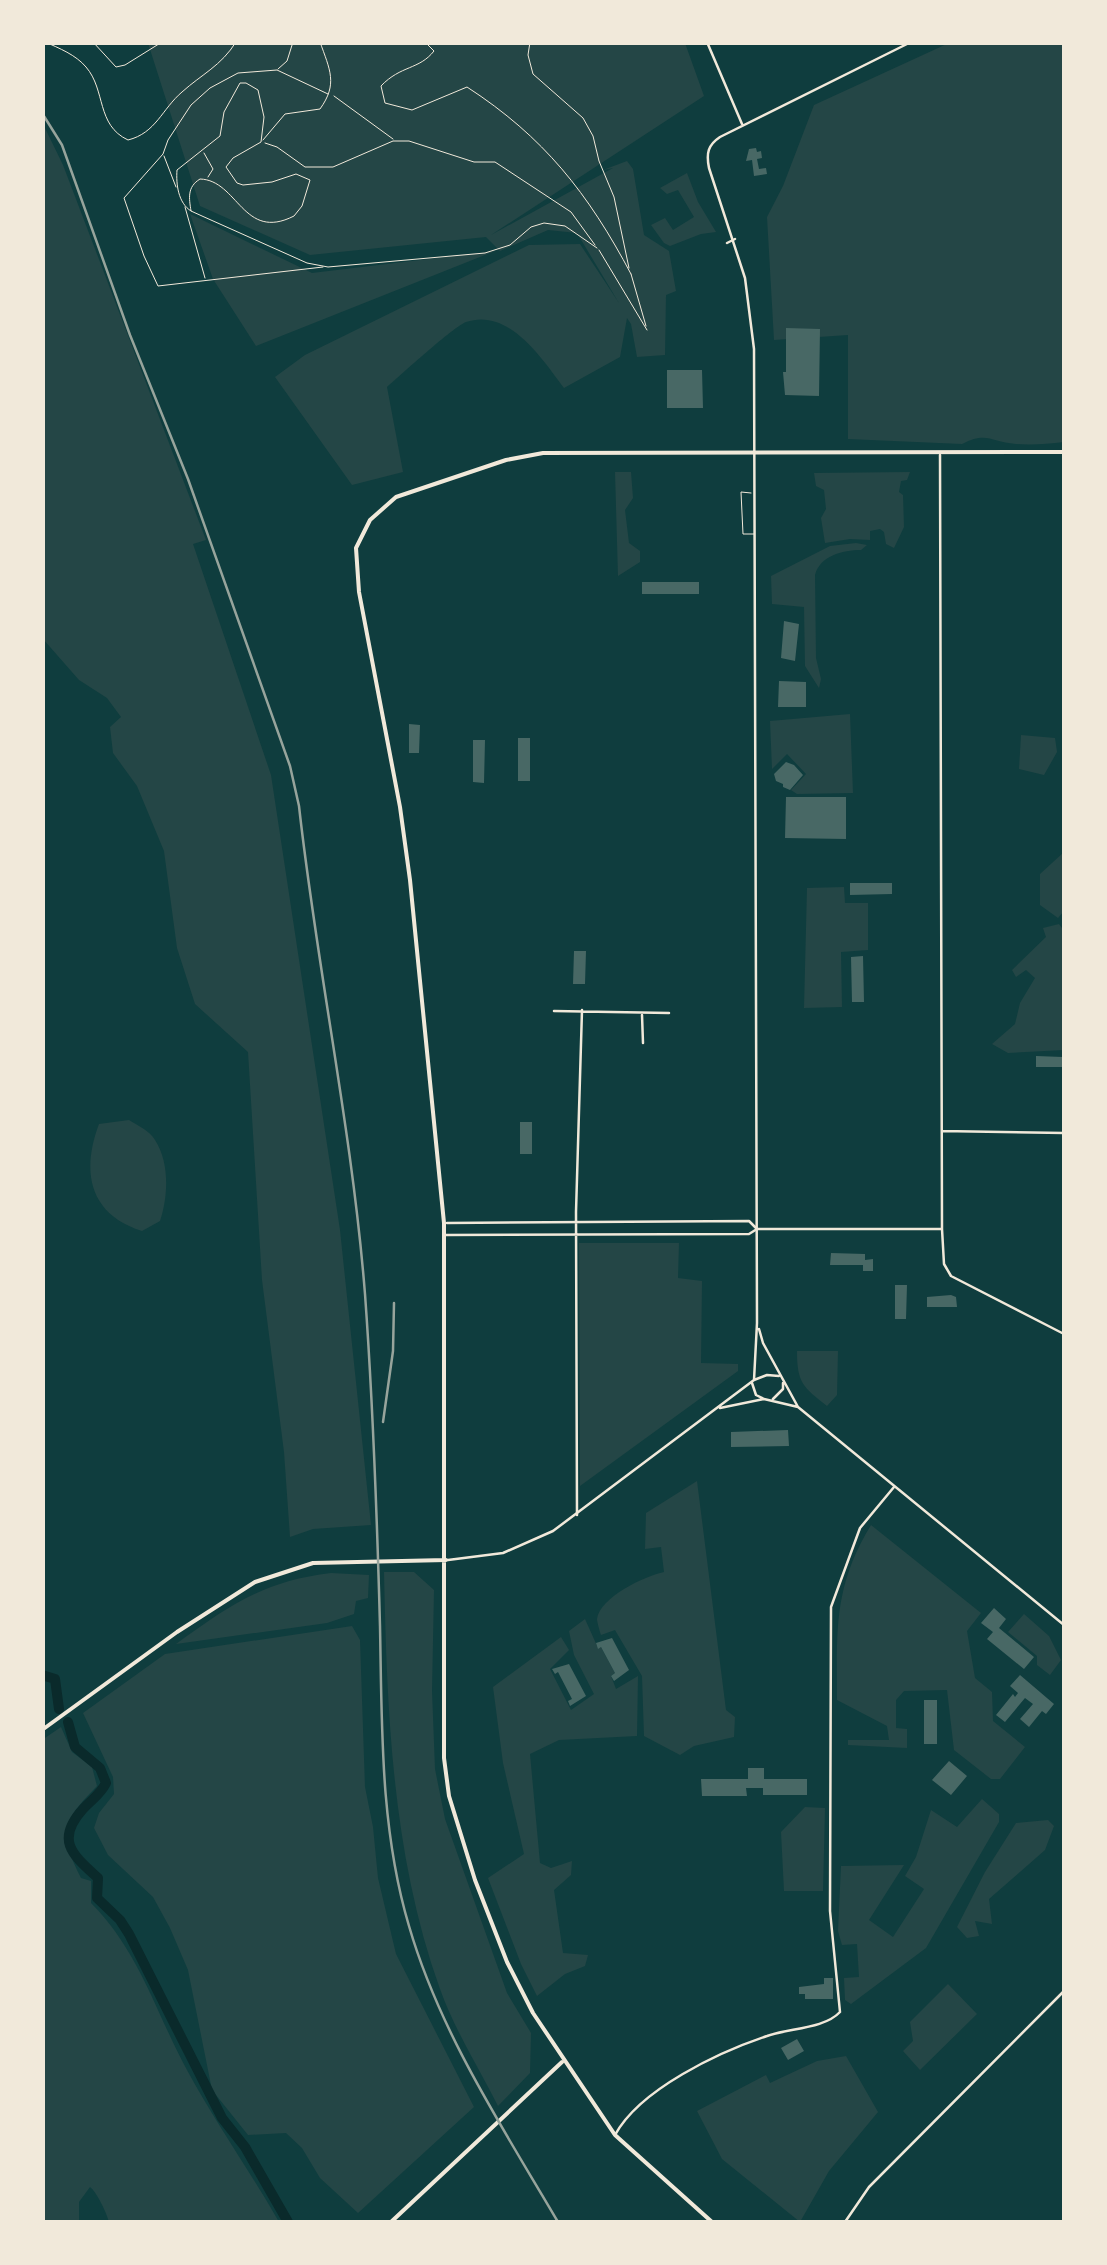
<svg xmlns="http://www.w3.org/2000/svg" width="1107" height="2265" viewBox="0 0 1107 2265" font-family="'Fira Sans Condensed',sans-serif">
	<rect width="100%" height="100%" fill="#0f3d3e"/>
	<path fill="#244646" d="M148,43H685L704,96L491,235L613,168L603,170L627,161L633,169L644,235L669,251L676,291L666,295L665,355L637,357L631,324L627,318L620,357L564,388C543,360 509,307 466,322C453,327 401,375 387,387L403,472L352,485L275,377L305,355L529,245L580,244L619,303L577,233L548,230L500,251L486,237L310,255L200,206Z
		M949,43H1064V442C1048,444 1032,445 1016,444C991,442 987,431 962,444L848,439V335L774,340L767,217L783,186L814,105Z
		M43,124L63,165L206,540L193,544L271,775L340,1230L371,1525L313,1529L290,1537L284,1452L262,1280L248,1052L195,1004L177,948L164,851L137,786L113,753L110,727L121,717L107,698L79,680L43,639Z
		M687,173L698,202L716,232L701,234L670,246L664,243L651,225L665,218L673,230L694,217L678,190L667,194L660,188Z
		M190,214L312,273L495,251L256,346L213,279Z
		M615,472H631L633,498L625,510L629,543L640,551V562L618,576Z
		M910,472L907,480L901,481L899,492L903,495L904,527L894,548L886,544L884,532L880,529L870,531V540L850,539L825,543L821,518L826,509L824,490L816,486L814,473Z
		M856,543L867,545L861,550C842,550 820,556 815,575L816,658L821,679L819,688L805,666L804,607L772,604L771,576L830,546Z
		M850,714L853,793L797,794L791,790L806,774L787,754L772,769L770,721Z
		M1021,735L1055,738L1057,752L1044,775L1019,769Z
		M1064,852V911L1058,918L1040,905V874Z
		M844,887L845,903H868V950L841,952L842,1007L804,1008L807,888Z
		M1059,924L1064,931V1050L1008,1053L992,1044L1015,1024L1020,1003L1035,978L1026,970L1016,977L1012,970L1046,937L1043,928Z
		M129,1120C137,1125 150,1131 155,1140C170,1163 168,1197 160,1221L142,1231C89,1214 81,1172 99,1124Z
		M579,1243H679L678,1278L702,1281L701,1363L738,1364V1371L580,1486Z
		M797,1351H838L837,1395L827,1406C803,1387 797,1383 797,1351Z
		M697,1481L726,1710L735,1717L734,1737L694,1746L680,1755L644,1736L642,1676L615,1630L601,1635C600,1632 597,1622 597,1619C600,1597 645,1576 664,1572L661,1547L645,1549L646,1513Z
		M871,1525L981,1613L967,1631L975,1678L992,1692L993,1721L1025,1747L1000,1779H991L954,1750L947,1690L904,1691L896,1700V1728L907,1729V1748L848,1745V1740H889L887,1726L837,1700C837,1631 833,1587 871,1525Z
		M384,1572H414L434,1590L432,1691L435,1769L445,1819L507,1993L531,2033L530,2073L498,2106C479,2068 454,2029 440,1989C392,1855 387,1713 384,1572Z
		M331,1573L369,1575L368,1598L356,1601L354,1614L327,1623L176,1644C230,1605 264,1581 331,1573Z
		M1024,1614L1049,1636L1061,1660L1050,1675L1037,1665V1656L1008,1632Z
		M585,1619L598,1648L601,1647L615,1673L611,1676L616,1689L638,1676L637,1736L559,1740L530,1754L540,1863L551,1868L572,1861L571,1875L554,1890L563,1953L588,1955L585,1966L565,1974L537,1996L521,1964L488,1878L524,1854L503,1763L493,1687L561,1637L569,1650L550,1669L571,1710L594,1694L574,1655L569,1631Z
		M352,1626L360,1640L365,1787L373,1827L378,1878L396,1954L474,2107L358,2213L320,2178L302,2148L286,2133L248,2135L212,2090L188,1970L170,1928L153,1897L108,1855L94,1828L99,1813L114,1794L113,1777L83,1713L165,1654Z
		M61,1727L72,1752L92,1767L97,1786C61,1823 58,1832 81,1878L91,1881V1903C139,1951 155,2011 187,2070C215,2122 250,2171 279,2222H109C107,2214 97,2192 90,2187L79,2202V2222H43L42,1740Z
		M982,1799L999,1814V1822L926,1948L851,2004L845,2000L844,1978L859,1977L857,1944L842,1945L838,1931L841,1866L904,1865L869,1920L893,1937L924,1889L905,1876L916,1857L931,1810L957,1827Z
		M805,1807L825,1808L823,1891H784L781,1832Z
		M1048,1820L1054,1826L1045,1850L989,1899L992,1924L975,1921L979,1936L967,1938L957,1927L985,1872L1016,1823Z
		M948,1984L977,2014L920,2070L903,2051L913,2041L910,2022Z
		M846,2056L878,2112L829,2171L800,2222L722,2159L697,2111L766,2075L770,2083L817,2061Z"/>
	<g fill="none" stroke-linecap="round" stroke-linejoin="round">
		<path stroke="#0a2a2b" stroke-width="10" d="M42,1675L55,1679L59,1709
			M68,1722L75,1747L100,1768L106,1783C100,1795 92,1799 83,1809C54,1841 74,1856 98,1878L97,1898L120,1920L129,1934L222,2118L245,2147L288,2222"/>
	</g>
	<path fill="#486865" d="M756,148L757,152L761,151L762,158L757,159L759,169L766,168L767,174L754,176L752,160L746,161L749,149Z
		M786,328L820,329L819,396L785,395L783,372H786Z
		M667,370H702L703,408H667Z
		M642,582H699V594H642Z
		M784,621L799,624L795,661L781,658Z
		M779,681L806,682V707H778Z
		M409,724L420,725L419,753H409Z
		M518,738H530V781H518Z
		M473,740H485L484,783L473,782Z
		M786,762L794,765L803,775L790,790L783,787V784L776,781L774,774Z
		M786,797H846V839L785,838Z
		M850,883H892V894L850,895Z
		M574,951H586L585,984H573Z
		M863,956L864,1002H852L851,957Z
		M1036,1056L1063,1057V1067H1036Z
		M520,1122H532V1154H520Z
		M831,1253L865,1254V1260L873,1259V1271H863V1265H830Z
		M895,1285H907L906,1319H895Z
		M951,1295L956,1297L957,1307H927V1297Z
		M788,1430L789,1446L731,1447V1432Z
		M994,1608L1006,1619L999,1628L1034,1657L1024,1669L987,1639L993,1632L981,1623Z
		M612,1638L629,1670L614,1681L611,1676L615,1673L601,1647L598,1649L596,1643Z
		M569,1664L586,1696L570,1706L568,1701L572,1699L558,1672L555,1674L552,1669Z
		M1020,1675L1054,1704L1046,1714L1042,1711L1029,1727L1020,1719L1033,1704L1025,1698L1005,1722L996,1715L1013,1694L1015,1697L1018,1693L1010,1686Z
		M924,1700H937V1744H924Z
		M949,1761L967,1776L951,1795L932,1780Z
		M748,1768H764V1779H807V1795H763V1788H746L747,1796H702L701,1779H748Z
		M824,1978H833V1999H805V1994H799V1987L824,1984Z
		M797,2039L804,2051L788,2060L781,2048Z"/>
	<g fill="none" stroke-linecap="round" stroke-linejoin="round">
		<path stroke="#f1e9da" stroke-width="1" d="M45,42C59,48 76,55 86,67C106,90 96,125 128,140C156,133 162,109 182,92C202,74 221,66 236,42
			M93,42L116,67L125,65L162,42
			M425,42L434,51C419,70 401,65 381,86L385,103L412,110L467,87C544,137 588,193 631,274
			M530,42L528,55L533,74L583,118L593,136L599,161L614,197L629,268
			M278,69L287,61L293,42
			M334,96L393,139
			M263,140L285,114L320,109C338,84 330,70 320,42
			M265,143L277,147L305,167H333L393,141H409L474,162H495L571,212L595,245
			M204,153L213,169L208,177
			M164,156L176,187
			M185,207L205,278
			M191,211C178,203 176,184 177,170L220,136L224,112L240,83H246L258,90L264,117L261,142L233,158L226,167L237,183L243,185L272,182L296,174L310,180L302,206L294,216C243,242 238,180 200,179C187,187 189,198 191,211L202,216L307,263L328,267L485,253L510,245L531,227L544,223L565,226L597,248
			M599,250L647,330
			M323,267L158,286L144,256L124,198L163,154L168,140L191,105L210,88L238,73L277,70L328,94
			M631,274L646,326"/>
		<path stroke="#f1e9da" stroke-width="1" d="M751,493L741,492L743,534H754"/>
		<path stroke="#f1e9da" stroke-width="2.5" d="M727,243L735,239
			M940,455L942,1229
			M554,1011L669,1013
			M642,1015L643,1043
			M942,1131L1064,1133
			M447,1223L749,1221L756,1228
			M446,1235L749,1234L757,1229H942L944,1264L951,1276L1064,1334
			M577,1515L576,1212L582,1010
			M615,2135C640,2089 719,2052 767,2036C789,2028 824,2029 840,2012L830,1911L831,1607L860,1528L894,1487
			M845,2222L869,2187L1064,1991"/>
		<path stroke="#f1e9da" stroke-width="2.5" d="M707,42L742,124
			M759,1329L763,1343L798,1407
			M754,1380L757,1323L754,349L745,278L709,168C706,153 708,145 720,137L911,42
			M752,1383L756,1395L764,1399
			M773,1399L783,1389V1383
			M720,1408L764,1399L798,1407L1064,1625
			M448,1560L503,1553L553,1531L754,1380L767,1375L779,1376"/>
		<path stroke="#f1e9da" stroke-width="4" d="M391,2222L562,2062"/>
		<path stroke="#f1e9da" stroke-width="4" d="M42,1730L177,1632L255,1582L313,1563L446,1560
			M712,2222L615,2135L533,2013L507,1962L475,1880L449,1796L444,1758V1223L410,880L400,807L359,592L356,548L370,520L396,497L506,460L543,453L1064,452"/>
		<path stroke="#97a49c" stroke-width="2.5" d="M42,113L62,145L130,335L188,479L290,766L299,806C317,969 352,1130 365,1294C373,1404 377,1515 380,1626C382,1726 380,1829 409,1926C440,2033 503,2128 558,2222
			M383,1422L393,1351L394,1303"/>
	</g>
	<rect width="1107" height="2265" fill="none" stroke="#f1e9da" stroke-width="90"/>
</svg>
